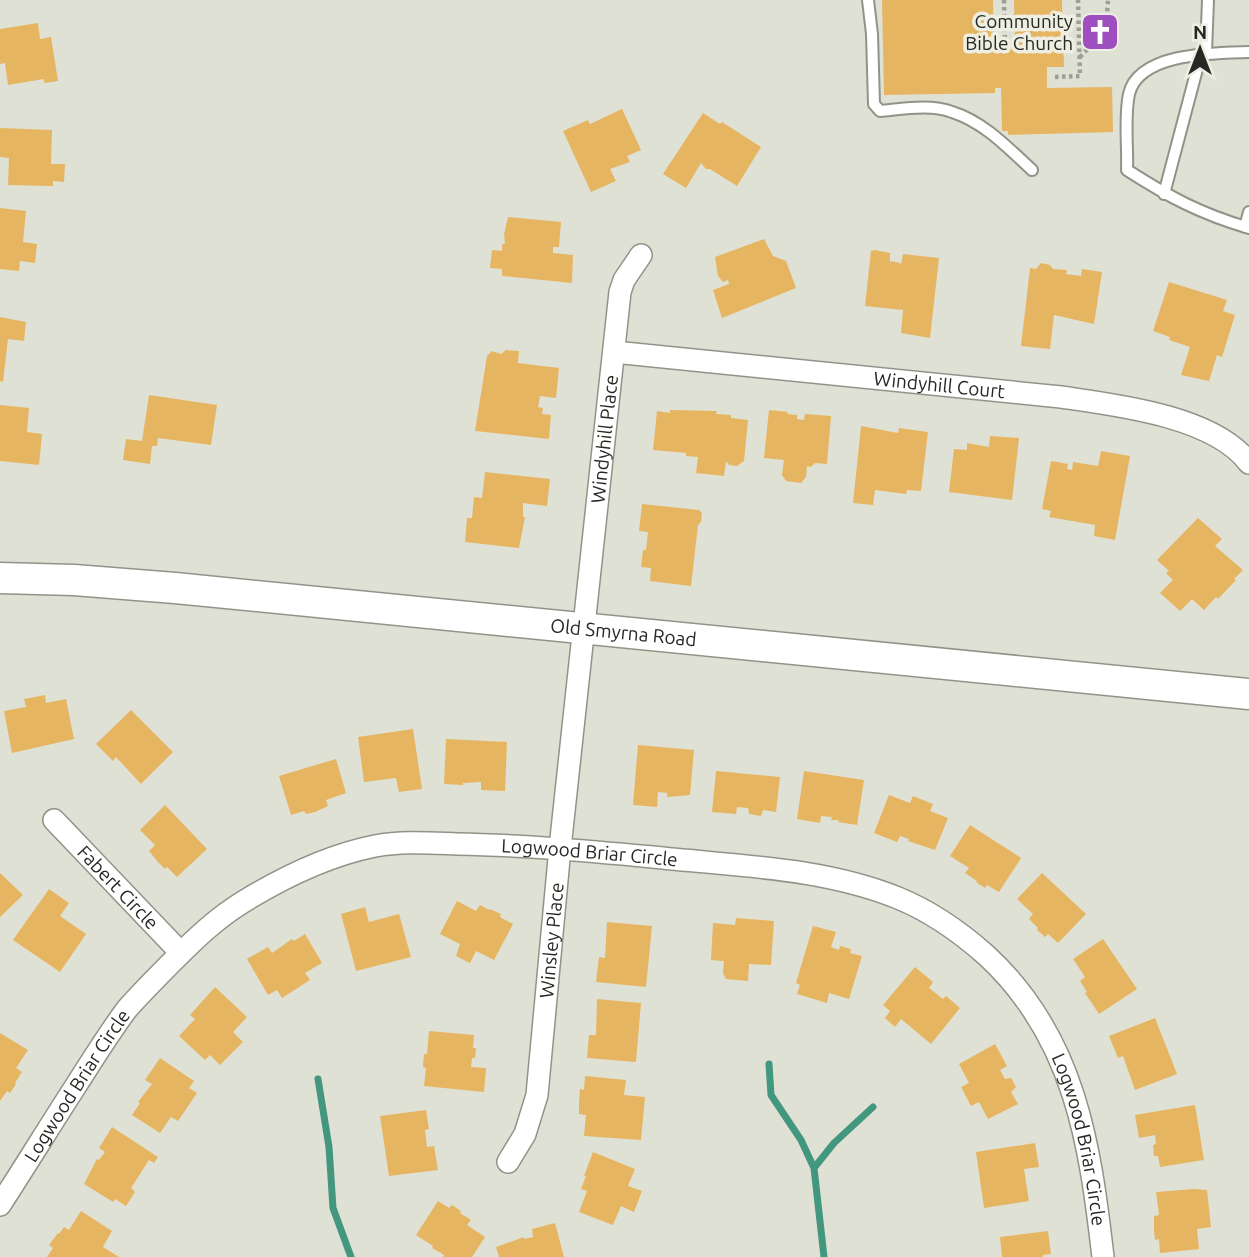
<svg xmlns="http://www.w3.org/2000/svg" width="1249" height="1257" viewBox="0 0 1249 1257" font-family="Ubuntu,sans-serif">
	<rect width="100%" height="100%" fill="#e0e1d5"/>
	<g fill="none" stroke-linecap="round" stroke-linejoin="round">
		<path stroke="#44977f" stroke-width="7" d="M769,1064L771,1095L801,1140L814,1168L824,1257
			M318,1079L329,1147L333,1208L351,1257
			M814,1168L834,1143L873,1107"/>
	</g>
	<path fill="#e6b561" d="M882,0H993L994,50L1015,49L1014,0H1062L1064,67H1047V88L1112,87L1113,132L1008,135V131H1002L1001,88H995V93L884,95Z
		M38,23L40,39L51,37L58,81L44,83V79L8,85L5,63L0,64V29Z
		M622,109L641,150L627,156L630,162L610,169L616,181L591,192L563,131L588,120L590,124Z
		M703,113L720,124L722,122L761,147L737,186L710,169H706L701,163L686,188L663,174Z
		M0,128L52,130L51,164H65L64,182L53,181V186L8,185L9,158L0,157Z
		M0,208L26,211L23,242L37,244L35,263L20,261L19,271L0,269Z
		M508,217L561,222L559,247H553V253L573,255L572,283L502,276V269L490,268L492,250L502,251V244H505L504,234Z
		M764,239L773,256L786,261L796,288L722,318L713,290L729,284L728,280L723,282L718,276L715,257Z
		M875,250L890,253V264L891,261L900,263L901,265L903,254L939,258L930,338L901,333L903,310L865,306L871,251Z
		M1041,263L1050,265L1053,269L1067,270L1066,274L1081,276L1082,269L1102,272L1094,324L1054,315L1050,349L1021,346L1030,268L1036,269Z
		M1169,282L1227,300L1223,311L1235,315L1222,357L1217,355L1209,381L1181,375L1190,347L1169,340L1170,337L1153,331Z
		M0,317L26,322L24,341L8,339L3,382L0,381Z
		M506,350L519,351L518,363L559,368L556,398L540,396L538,407L543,408L542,414L551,415L549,439L475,431L487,356L492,351L501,354Z
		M149,395L217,405L211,445L158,438L157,446H152L150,464L123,460L126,439L142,441Z
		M0,405L29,408L27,432L42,434L39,465L0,461Z
		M670,410L717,411L716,414L731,415V418L748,420L744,461L737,466L729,465L726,461L724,476L696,473L698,457L686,456V453L653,450L657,411L670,413Z
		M769,410L788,412L787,414L797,415V419L804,420L805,414L831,416L827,464L815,463L811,467L807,466L806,477L801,483L786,481L782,475L784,460L764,458Z
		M861,426L898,433L899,428L928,432L921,491L907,490L906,494L875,490L873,505L853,503Z
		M990,436L1019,438L1012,500L949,492L954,449L967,450V443L989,447Z
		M1101,451L1130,456L1115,540L1094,536L1095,525L1049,517L1051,511L1042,509L1051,461L1068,464L1067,469L1072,470L1073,462L1098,466Z
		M485,472L550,479L547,506L523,503V517H525L519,548L465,542L467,518H472L474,497L482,498Z
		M642,504L699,510L702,513L701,522L698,525L691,586L650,581L651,568L641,567L643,550H646L648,532L639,531Z
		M1198,518L1222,539L1215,546L1243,570L1234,579L1236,580L1218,599L1216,597L1204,610L1192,599L1180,611L1160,593L1173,580L1166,573L1169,571L1157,560Z
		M45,695L46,703L66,699L74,739L12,753L4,711L26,707L24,699Z
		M131,710L173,752L141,784L116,757L113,761L96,744Z
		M413,729L422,789L399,792L396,778L364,782L358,737Z
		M446,739L507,742L505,791L481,790V782L463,783V785L444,784Z
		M638,745L694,750L690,795L667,797V793L658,792L657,807L633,805Z
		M336,759L346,793L326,800L328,806L315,812L306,814L304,811L291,815L279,776Z
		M716,771L780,777L776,812L763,810L761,816L749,814L748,808L737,807L736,814L712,812Z
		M804,771L864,780L857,825L838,822L839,820H831L832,817L821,816L820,823L797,819Z
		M889,795L910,803L913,796L933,804L930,811L948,818L935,850L908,841L909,839L900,836L897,842L874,833Z
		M165,805L207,849L177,877L167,867L165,869L157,861L149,851L155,845L140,830Z
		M970,825L1021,858L999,892L987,885L985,888L976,882L977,881L965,873L969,868L950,856Z
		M0,873L23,895L0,917Z
		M1042,873L1086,914L1058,943L1048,934L1045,937L1037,930L1038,928L1029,919L1033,914L1017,899Z
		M49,889L69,903L60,916L86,934L60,972L13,940Z
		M457,901L476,911L480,905L489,910L490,909L501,914L500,917L513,924L494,960L476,951L470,963L456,956L460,944L440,934Z
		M365,907L369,922L399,914L411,957L356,971L341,914Z
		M736,918L774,921L771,965L749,964L748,981L726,979L723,973L724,961L711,960L713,923L735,925Z
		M607,922L652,926L646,987L596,982L599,957L605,958Z
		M813,926L836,932L831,947L839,950L840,946L851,949L850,953L862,956L849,999L829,993L827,1003L797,994L800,985L796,983Z
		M305,934L322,963L305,973L310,980L282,998L277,990L268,995L247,959L268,947L272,953L292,939L294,941Z
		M1103,939L1137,989L1099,1014L1085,993L1087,992L1080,981L1085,977L1073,959Z
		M915,967L933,982L929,988L943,999L946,996L960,1008L931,1044L901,1019L895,1027L885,1018L890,1011L883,1005Z
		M215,987L247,1017L233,1032L243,1042L220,1065L210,1055L205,1060L179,1036L195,1019L190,1015Z
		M597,999L641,1003L636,1062L587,1058L589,1035H596Z
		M1155,1018L1177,1074L1135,1090L1123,1056L1118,1058L1109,1036Z
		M429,1031L474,1035L473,1048H476L475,1058H472L471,1067L486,1068L484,1092L424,1086L426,1068L423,1067L424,1054H427Z
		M0,1033L28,1050L16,1068L22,1072L15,1083L16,1084L10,1093L7,1091L0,1101Z
		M995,1044L1007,1066L1000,1070L1005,1079L1011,1078L1016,1087L1011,1092L1018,1104L988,1119L979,1102L971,1106L961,1087L969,1083L959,1064Z
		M160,1058L194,1081L189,1088L197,1093L178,1121L171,1117L160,1133L132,1115L140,1103L138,1102L152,1084L145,1080Z
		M585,1076L626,1080L624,1095L645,1097L641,1140L584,1136L586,1115L579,1114V1101L580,1089L584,1090Z
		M1195,1105L1204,1160L1160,1167L1158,1156H1154L1153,1145L1156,1144L1155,1135L1139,1138L1135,1115Z
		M426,1110L429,1129L425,1130L427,1147L434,1146L438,1170L389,1176L380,1116Z
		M112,1127L158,1157L154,1163L149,1160L131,1188L135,1192L126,1206L115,1199L113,1202L84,1184L97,1159L99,1160L105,1152L99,1148Z
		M1035,1143L1039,1167L1024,1169L1029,1201L984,1208L976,1152Z
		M593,1152L635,1169L628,1186L642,1191L634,1212L621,1206L613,1225L579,1212L587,1191L581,1189L586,1176H584Z
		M1194,1189L1207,1190L1211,1227L1197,1229L1199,1249L1160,1253L1159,1239L1155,1240L1154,1231V1216L1159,1215L1156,1192Z
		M438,1201L449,1208L452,1205L461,1211L460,1213L471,1220L467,1225L485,1237L472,1257H443L444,1255L432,1248L433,1246L416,1235Z
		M81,1211L112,1231L103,1247L119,1257H47L53,1248L49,1245L58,1233L59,1234L64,1227L69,1230Z
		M555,1223L564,1257H499L496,1247L524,1237V1239L533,1237L532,1229Z
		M1048,1231L1051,1254L1043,1255V1257H1002L1000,1237Z"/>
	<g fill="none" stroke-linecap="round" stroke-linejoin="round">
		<defs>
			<path id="lane" d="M868,0L872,34L874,104L880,111C903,109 931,104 952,112C984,122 1008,148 1032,170
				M1249,52C1216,53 1139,52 1129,94C1124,117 1128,146 1127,170C1169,197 1201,214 1249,228
				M1206,53L1208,0
				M1164,194L1201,54
				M1245,227L1249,212"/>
			<g id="street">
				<path id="s1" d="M614,352L1061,397C1116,405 1214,416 1249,463"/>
				<path id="s2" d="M54,820L181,953"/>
				<path id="s3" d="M508,1162L525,1134L537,1095L560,848L620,292L624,280L641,255"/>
				<path id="s4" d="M0,1205C26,1165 51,1124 77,1084C93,1059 109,1033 127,1009C142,992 158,976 174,960C196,938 217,918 243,902C282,878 330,855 375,846C402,841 430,843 457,844C523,845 588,851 653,857C734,866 822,867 898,898C930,911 960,932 986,955C1075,1037 1090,1144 1103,1257"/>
			</g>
			<g id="secondary">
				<path id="s5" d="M0,578L74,580L175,588L1249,694"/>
			</g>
		</defs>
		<use href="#lane" stroke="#929388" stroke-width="14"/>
		<use href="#street" stroke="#929388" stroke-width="24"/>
		<use href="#secondary" stroke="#929388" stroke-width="33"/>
		<path stroke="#9d9e94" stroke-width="4.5" stroke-dasharray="3.5 3.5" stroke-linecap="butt" d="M1004,0L1005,46
			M1080,57L1106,29L1108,0
			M1055,77L1080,76L1078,0"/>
		<use href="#lane" stroke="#fff" stroke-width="10"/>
		<use href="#street" stroke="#fff" stroke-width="21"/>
		<use href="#secondary" stroke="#fff" stroke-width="30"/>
	</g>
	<defs>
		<symbol id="church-square" viewBox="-11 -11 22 22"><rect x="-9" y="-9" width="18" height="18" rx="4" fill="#9f4ebf" stroke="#eeefe2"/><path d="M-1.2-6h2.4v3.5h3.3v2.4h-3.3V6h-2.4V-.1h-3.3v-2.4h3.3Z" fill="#fff"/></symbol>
	</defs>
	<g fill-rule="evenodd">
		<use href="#church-square" x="1078" y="10" width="44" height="44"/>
	</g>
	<g text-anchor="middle" stroke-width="7" stroke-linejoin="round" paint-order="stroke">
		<g font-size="19" fill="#272823" stroke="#eeefe2" text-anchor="end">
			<text x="1073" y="28">Community<tspan x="1073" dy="22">Bible Church</tspan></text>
		</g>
		<g font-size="19" fill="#272823" stroke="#eeefe2">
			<text dy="7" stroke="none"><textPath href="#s1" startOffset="327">Windyhill Court</textPath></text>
			<text dy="7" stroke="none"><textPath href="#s3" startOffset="733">Windyhill Place</textPath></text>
			<text dy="7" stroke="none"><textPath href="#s5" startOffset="626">Old Smyrna Road</textPath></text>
			<text dy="7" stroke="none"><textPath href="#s4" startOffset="751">Logwood Briar Circle</textPath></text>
			<text dy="7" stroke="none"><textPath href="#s2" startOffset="93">Fabert Circle</textPath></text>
			<text dy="7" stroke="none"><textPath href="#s3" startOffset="229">Winsley Place</textPath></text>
			<text dy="7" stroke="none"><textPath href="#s4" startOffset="142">Logwood Briar Circle</textPath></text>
			<text dy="7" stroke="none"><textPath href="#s4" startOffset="1381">Logwood Briar Circle</textPath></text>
		</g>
	</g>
	<g transform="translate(1200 49)" stroke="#eeefe2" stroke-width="5" paint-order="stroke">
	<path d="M0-5L12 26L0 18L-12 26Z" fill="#272823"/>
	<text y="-10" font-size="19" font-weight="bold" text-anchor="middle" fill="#272823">N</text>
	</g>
</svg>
